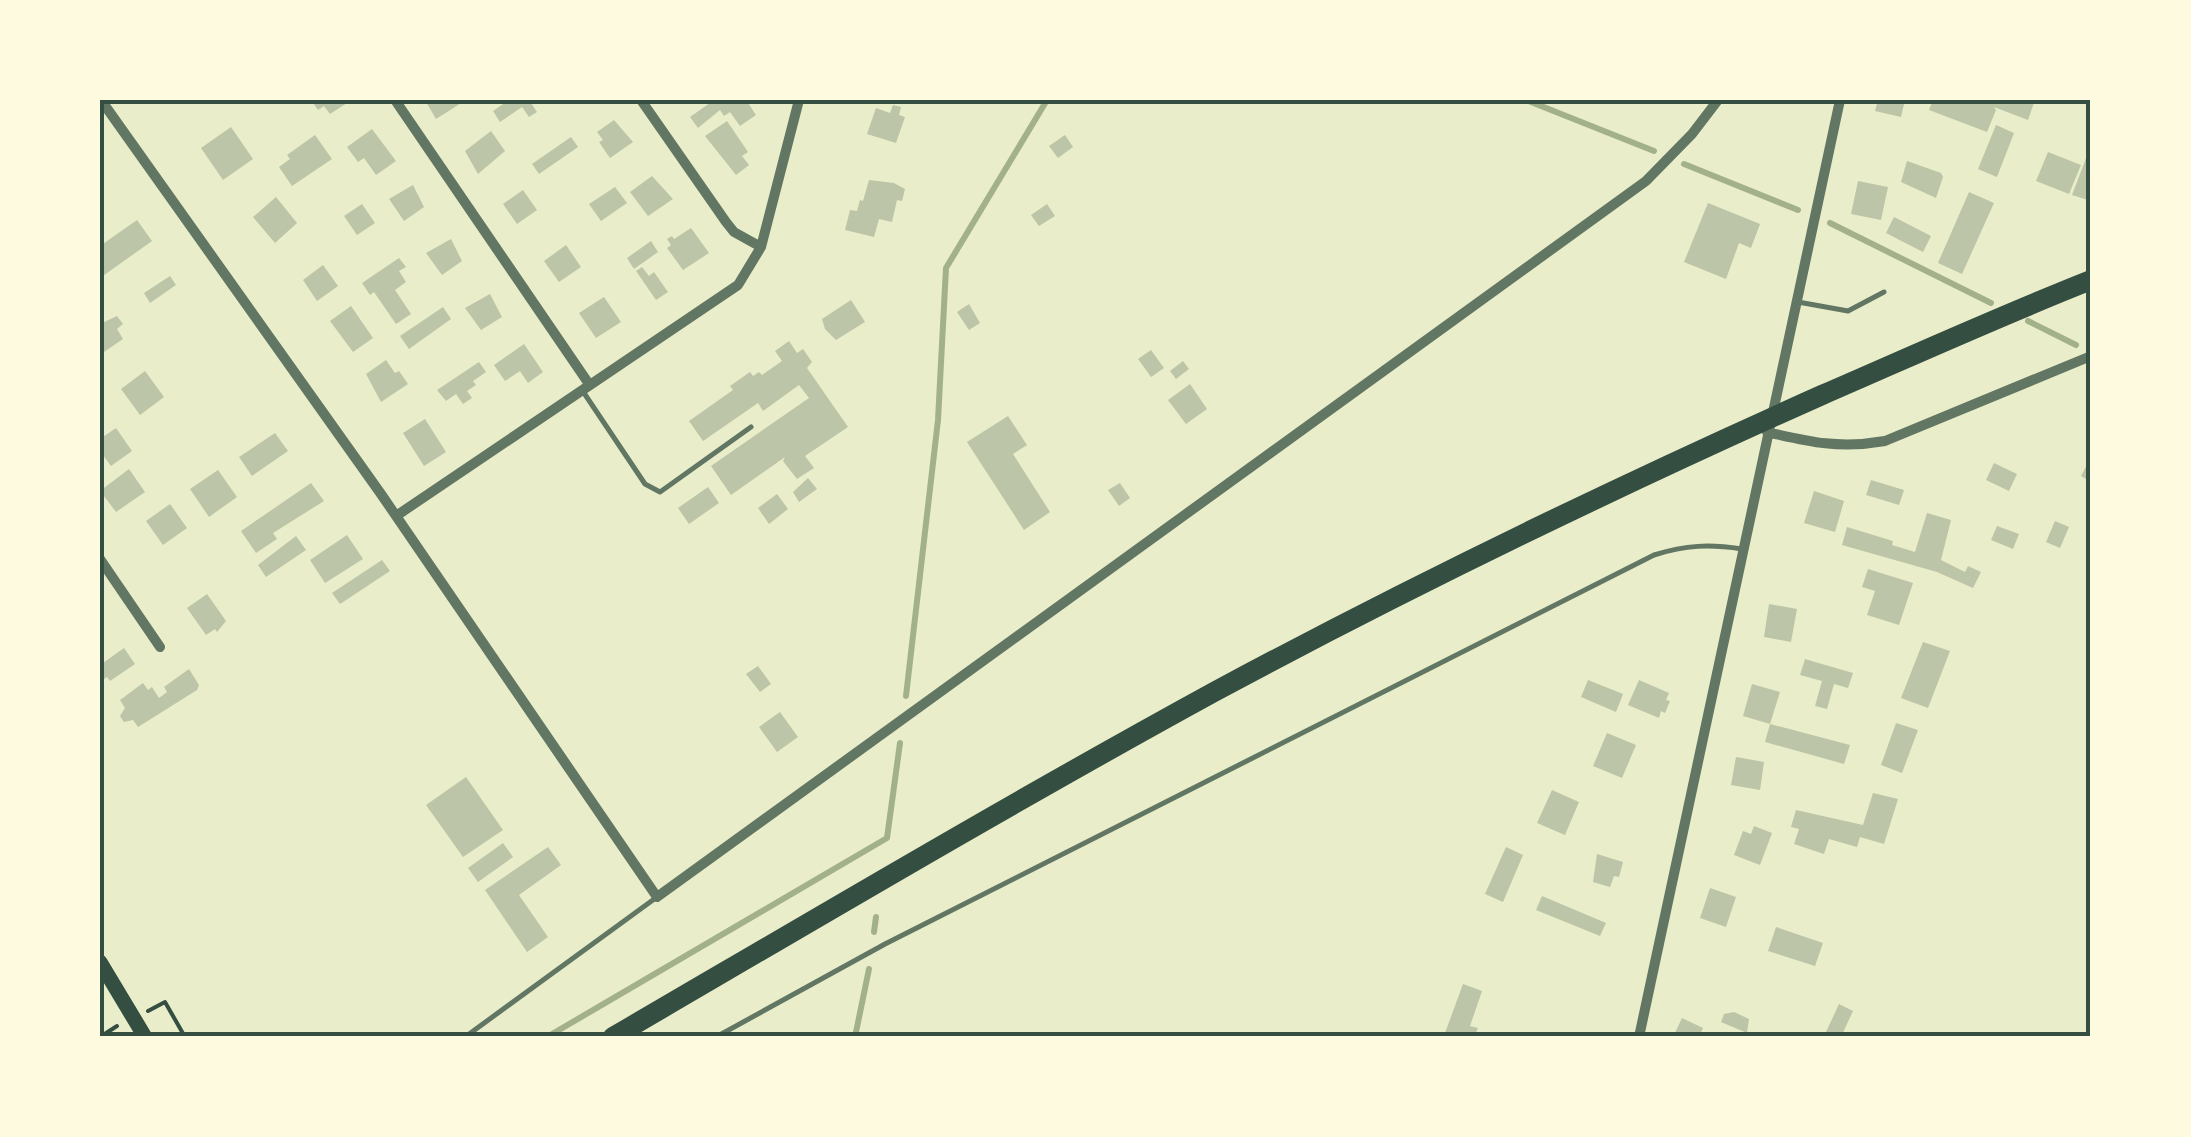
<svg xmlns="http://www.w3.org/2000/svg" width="2191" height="1137" viewBox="0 0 2191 1137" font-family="'Asap Condensed',sans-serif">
	<rect width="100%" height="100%" fill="#e9edc9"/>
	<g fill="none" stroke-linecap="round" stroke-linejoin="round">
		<path stroke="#a3b18a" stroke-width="6" d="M1526,100L1654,151
			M1684,164L1798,210
			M1830,223L1991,303
			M2028,321L2076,345
			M906,696L938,420L946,268L1047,100
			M874,932L876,917
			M547,1037L887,838L900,743
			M855,1037L869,969"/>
	</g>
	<path fill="#bcc5a7" d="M311,100H345L347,103L330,114L324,106L318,110Z
		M425,100H466L436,119Z
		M509,100H529L537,112L529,117L522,107L500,122L493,111Z
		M714,100H746L756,115L740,126L730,112L724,116L720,110L698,128L690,117Z
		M1878,100H1905L1901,117L1875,111Z
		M1933,100H2035L2028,120L1994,107L1996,110L1987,132L1929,110Z
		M893,105L901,107L899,115L905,117L896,143L867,134L876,108L890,113Z
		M614,120L633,142L610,158L599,142L603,140L597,132Z
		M727,121L748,152L742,156L749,165L736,175L705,136Z
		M1996,125L2014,133L1997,177L1978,169Z
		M231,127L253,159L223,180L201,148Z
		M372,129L396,161L376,175L364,158L358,162L347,147Z
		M491,131L505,151L478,174L465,151Z
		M315,135L332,159L292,186L279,167L290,159L287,155Z
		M1065,135L1073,147L1058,158L1049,146Z
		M571,137L578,147L539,174L532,164Z
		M2091,145V201L2072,195Z
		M2048,152L2081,165L2069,194L2036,181Z
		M1907,161L1941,173L1943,177L1936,198L1901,182Z
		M652,176L673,199L648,216L630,192Z
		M869,180L894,183L905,189L902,201L897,200L892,222L879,219L874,237L845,230L850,210L857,211L860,200L863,201Z
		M1858,181L1888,187L1881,220L1851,214Z
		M413,185L424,207L404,221L389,199Z
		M615,187L627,203L601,221L589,204Z
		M523,190L537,210L517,224L503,204Z
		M1969,192L1994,203L1962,274L1938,263Z
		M276,197L297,223L275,243L253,217Z
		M1708,203L1760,224L1751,248L1739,243L1726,279L1684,262Z
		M362,204L375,223L357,235L344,216Z
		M1047,204L1055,216L1039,226L1031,215Z
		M1894,217L1931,236L1923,252L1886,233Z
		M137,220L152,241L100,278V246Z
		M691,228L709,253L683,270L667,248L671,245L667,239L672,236L674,239Z
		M451,239L462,261L442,275L426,253Z
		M651,241L658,252L634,269L627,258Z
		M566,245L581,267L559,282L544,261Z
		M399,258L406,267L399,271L406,282L395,290L411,314L396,324L374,292L370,295L362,283Z
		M323,265L338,286L317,301L303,280Z
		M642,267L649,276L654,272L668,292L656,300L636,271Z
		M170,276L176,285L150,303L144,293Z
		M490,294L502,317L481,330L465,308Z
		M604,297L621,322L596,338L579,313Z
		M851,300L865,322L836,340L825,329L822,319Z
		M969,304L980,323L969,330L957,312Z
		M351,306L373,338L353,352L330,321Z
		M443,307L451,319L409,349L400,336Z
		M117,316L123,324L117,329L123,339L101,354L100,324Z
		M789,341L797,353L803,349L812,362L807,368L848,427L805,456L814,468L797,479L783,461L785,457L731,495L711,466L809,398L799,385L763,411L758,403L703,441L689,421L733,390L730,386L750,372L753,376L759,372L762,375L782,361L775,351Z
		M524,344L543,372L528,383L520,371L505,381L494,365Z
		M1151,350L1164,368L1151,377L1138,359Z
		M386,360L395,373L399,371L408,384L381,402L366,374Z
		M1183,361L1189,369L1176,379L1170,371Z
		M479,362L486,372L473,381L476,385L467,391L472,398L463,404L456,394L446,401L437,390Z
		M145,371L164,397L140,415L121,389Z
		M1190,384L1207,409L1186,424L1168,400Z
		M1008,416L1027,445L1013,454L1050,512L1024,530L967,442Z
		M425,419L446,452L424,466L403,433Z
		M116,428L132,451L111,466L103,455L100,457V439Z
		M275,433L288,451L252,476L239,457Z
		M2091,457V482L2081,476Z
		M1994,463L2017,474L2009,491L1986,480Z
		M129,469L145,492L116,512L100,491Z
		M218,470L237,497L209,517L190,489Z
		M808,478L817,489L799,502L793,492Z
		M1871,480L1904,490L1899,505L1866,495Z
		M311,483L324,501L273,533L277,539L256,553L241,531Z
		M1120,483L1130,498L1119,506L1108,490Z
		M708,487L719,503L689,524L678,508Z
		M1814,491L1844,501L1835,532L1804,523Z
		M777,494L788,509L769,524L758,508Z
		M170,504L187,528L163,545L146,521Z
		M1927,513L1951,520L1941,560L1965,572L1968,566L1981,572L1973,588L1937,572L1842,545L1847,527L1893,541L1892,545L1915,552Z
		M2055,521L2069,527L2060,548L2046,542Z
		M1997,526L2019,534L2013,549L1991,540Z
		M347,535L363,559L325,583L310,560Z
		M296,536L306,550L266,577L258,565Z
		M382,560L390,571L340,604L332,593Z
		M1868,569L1913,583L1899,625L1867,615L1875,591L1862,587Z
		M207,594L226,621L217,632L215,629L206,635L187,608Z
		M1769,604L1797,609L1791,642L1764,637Z
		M1923,642L1950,651L1928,708L1901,698Z
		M124,648L135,664L110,681L107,677L100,682V658L103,663Z
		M1805,659L1853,673L1848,688L1834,684L1827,709L1815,706L1822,681L1800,675Z
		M758,666L771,684L760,692L746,674Z
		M189,669L199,685L197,690L138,727L133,720L124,722L120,716L125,708L120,700L143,683L148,690L152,687L159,698L167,692L164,687Z
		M1588,680L1623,694L1616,712L1581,697Z
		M1639,680L1669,693L1666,700L1670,701L1665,713L1661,711L1659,718L1628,705Z
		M1752,684L1780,692L1770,724L1743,716Z
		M780,712L798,737L777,752L759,727Z
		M1896,723L1918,730L1902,773L1881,765Z
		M1770,724L1850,745L1844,764L1765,742Z
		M1607,733L1636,745L1622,778L1593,766Z
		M1736,757L1764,762L1760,790L1731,785Z
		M466,777L503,830L463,857L426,805Z
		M1552,790L1579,802L1565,835L1537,823Z
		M1873,793L1898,799L1884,844L1860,837L1857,847L1829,839L1824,854L1794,844L1799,829L1791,827L1796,810L1863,825Z
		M1754,826L1772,833L1760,865L1734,855L1743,831L1751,834Z
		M503,843L513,857L478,882L468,868Z
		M548,847L561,865L519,895L548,937L527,952L485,890Z
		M1506,847L1523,855L1503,902L1485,894Z
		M1597,854L1623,862L1619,877L1614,876L1610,887L1593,882Z
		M1710,888L1736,897L1726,927L1700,918Z
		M1542,896L1606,923L1600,936L1536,910Z
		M1776,927L1823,943L1815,966L1768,951Z
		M1463,984L1482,991L1470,1026L1478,1028L1474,1037L1445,1033Z
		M1839,1004L1853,1011L1841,1037L1826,1032Z
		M1734,1012L1749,1019L1747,1033L1721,1022L1724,1014Z
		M1682,1018L1703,1028L1699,1037H1673Z"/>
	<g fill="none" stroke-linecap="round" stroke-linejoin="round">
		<path stroke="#344e41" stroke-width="4" d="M148,1011L165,1002L185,1037
			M100,1037L117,1026"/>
		<path stroke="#617663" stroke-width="5" d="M1798,302L1848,311L1884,292
			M582,390L645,484L660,492L751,427
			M465,1037L657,897
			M716,1037L885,944L1654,555C1686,545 1709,544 1742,549"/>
		<path stroke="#617663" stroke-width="10" d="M101,100L381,494L657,897L1646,181L1692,134L1718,100
			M395,100L589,384
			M641,100L726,222L734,232L761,247
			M1767,432C1810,442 1840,449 1885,441L2091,356
			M396,516L738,285L761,247L799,100
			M100,559L160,647
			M1639,1037L1840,100"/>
		<path stroke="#344e41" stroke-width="15" d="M100,962L145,1037"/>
		<path stroke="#344e41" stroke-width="20" d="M613,1037C812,921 1011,803 1214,692C1413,585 1616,487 1822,395C1912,356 2000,316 2091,280"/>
	</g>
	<rect width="2191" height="1137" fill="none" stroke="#fefae0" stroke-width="205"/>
	<rect x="102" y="102" width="1986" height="932" fill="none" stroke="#344e41" stroke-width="4"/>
</svg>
